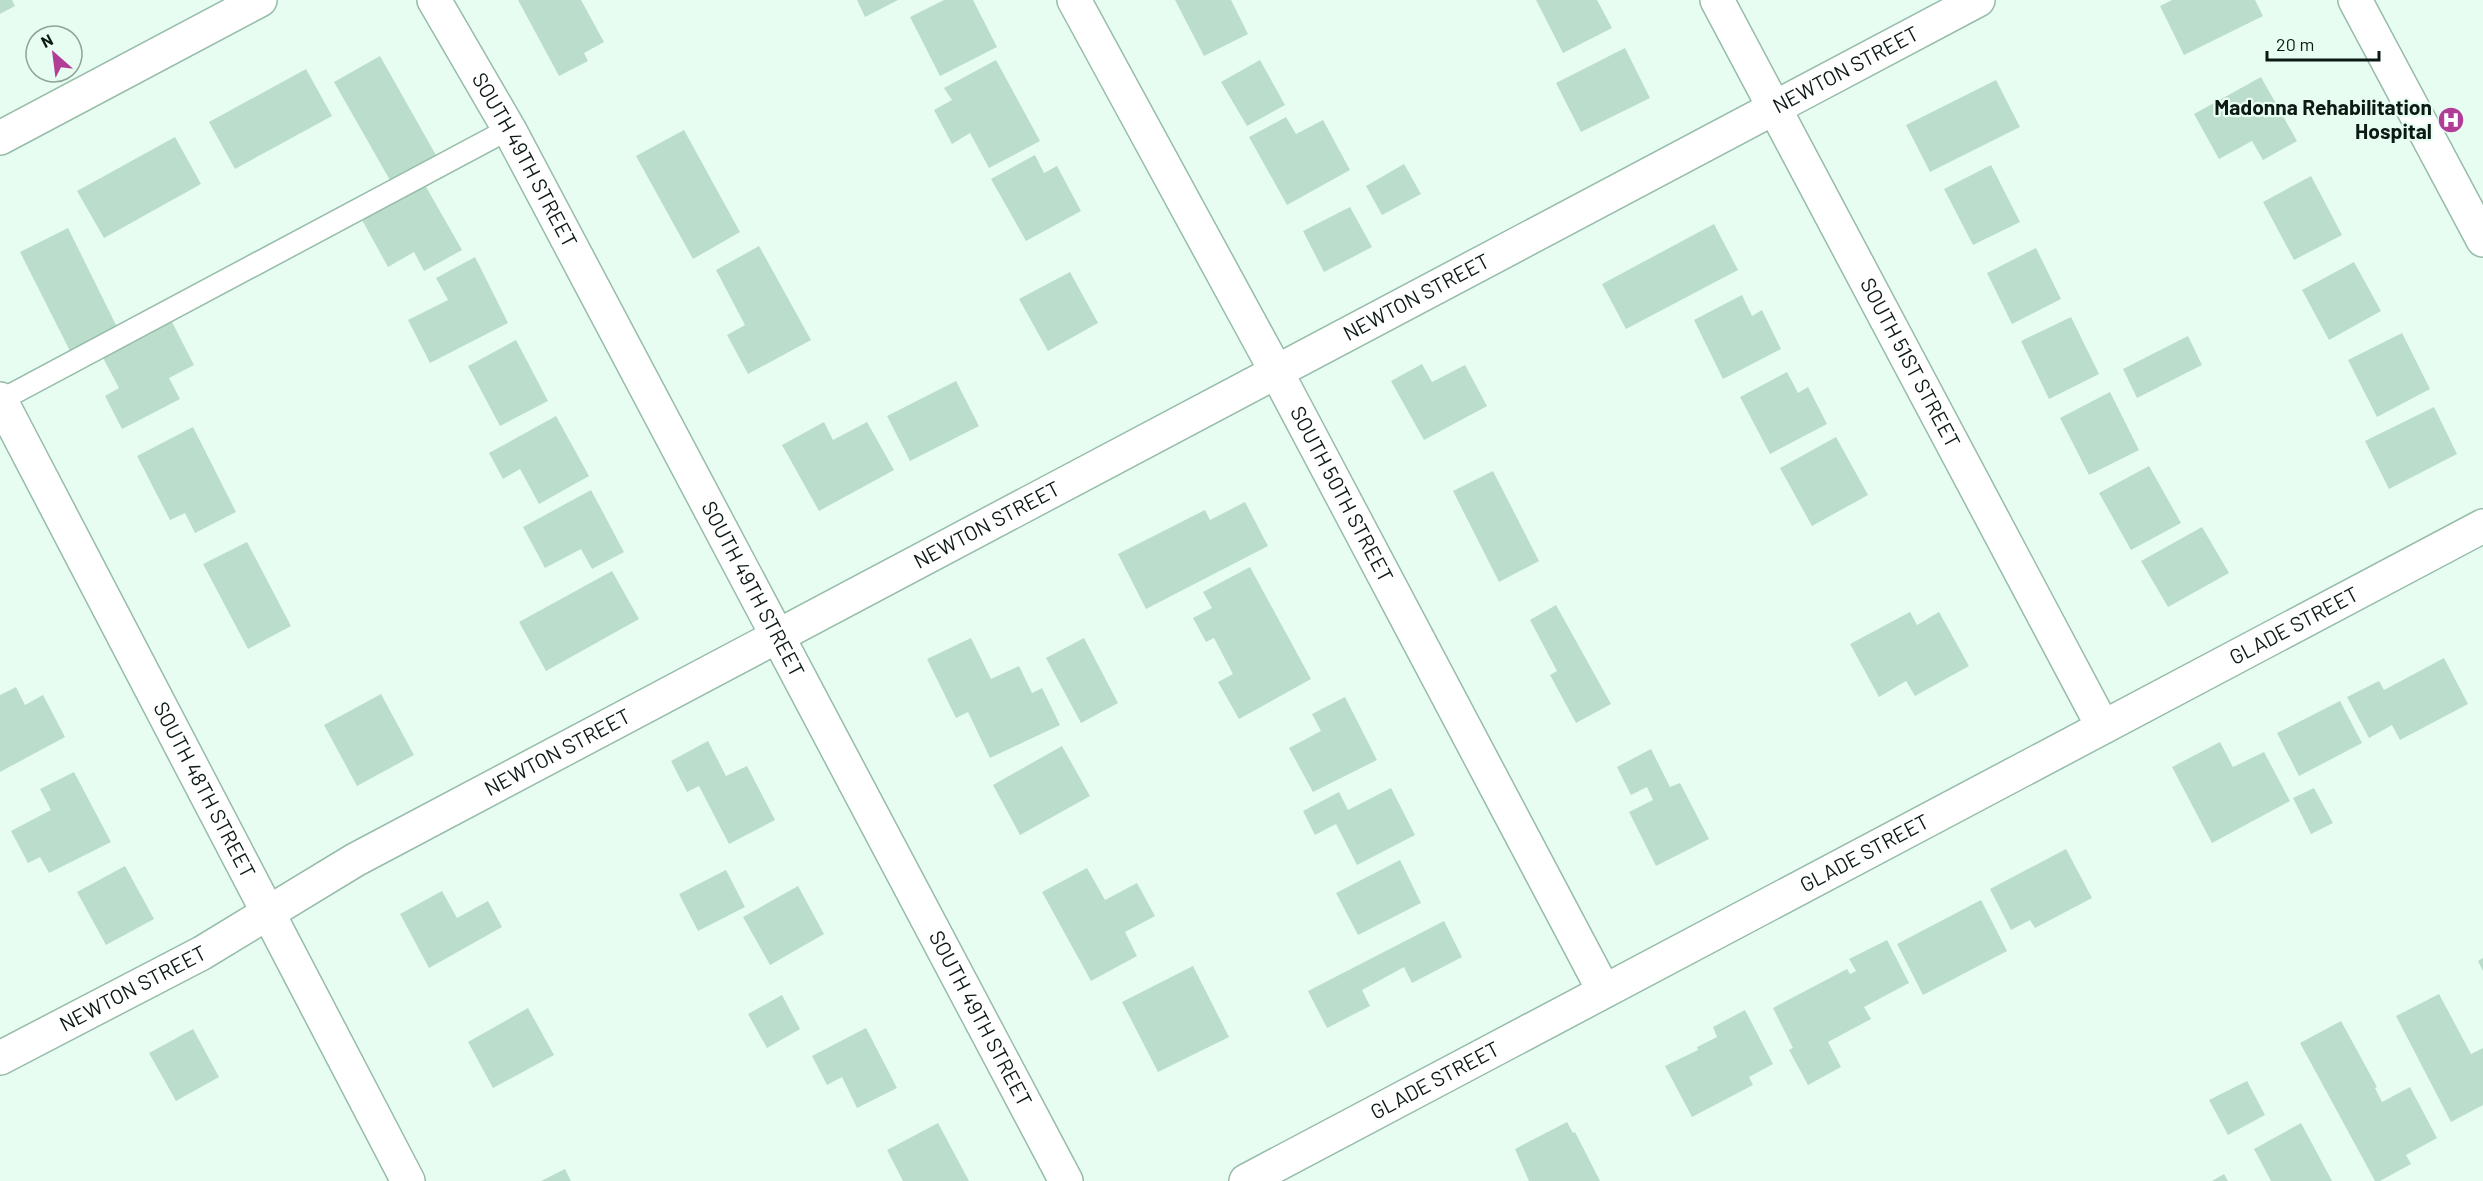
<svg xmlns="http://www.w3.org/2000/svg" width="2483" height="1181" viewBox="0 0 2483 1181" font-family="Barlow,sans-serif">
	<rect width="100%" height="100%" fill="#e7fdf1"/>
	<path fill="#bbdecc" d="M0,0H12L15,6L0,14Z
		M518,0H581L604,42L584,53L588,61L559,76Z
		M857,0H898L865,17Z
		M944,0H973L997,47L940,76L910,17Z
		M1175,0H1231L1248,34L1204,56Z
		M1536,0H1597L1612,28L1563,53Z
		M2172,0H2255L2263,16L2184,55L2160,6Z
		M1625,48L1650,98L1581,132L1556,83Z
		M380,56L437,157L391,182L334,82Z
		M996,60L1040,141L989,168L970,133L952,144L934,110L952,100L944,88Z
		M1260,60L1285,105L1247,126L1221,82Z
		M306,69L332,116L235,169L209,122Z
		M2261,77L2297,141L2263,160L2252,141L2219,159L2194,114Z
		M1996,80L2020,127L1930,172L1906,125Z
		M1286,117L1296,134L1323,120L1350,170L1287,205L1249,137Z
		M684,130L740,232L693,259L636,156Z
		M175,137L201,184L104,238L77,191Z
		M1035,155L1044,173L1057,166L1081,211L1026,241L991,179Z
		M1404,164L1421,194L1382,215L1366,186Z
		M1991,165L2020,222L1973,245L1944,189Z
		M2311,176L2342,235L2294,260L2263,202Z
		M425,185L462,250L424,271L414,252L388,267L362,220Z
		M1350,207L1372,247L1324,272L1303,231Z
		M1714,224L1738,270L1626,329L1602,284Z
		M68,228L117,327L70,351L20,252Z
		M759,246L811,340L748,374L727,335L745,325L716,270Z
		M2036,248L2061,299L2012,324L1987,273Z
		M475,257L508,323L430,363L408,320L448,300L436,278Z
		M2354,262L2381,311L2329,340L2302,290Z
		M1070,272L1098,323L1048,351L1019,299Z
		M1742,295L1752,316L1762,310L1781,349L1723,379L1694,320Z
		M2071,317L2099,374L2049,399L2021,341Z
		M171,320L194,365L169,378L180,399L122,429L105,396L119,388L102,356Z
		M2402,333L2430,389L2377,417L2348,360Z
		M2188,336L2202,365L2137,398L2123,369Z
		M516,340L548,401L500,426L468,366Z
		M1422,364L1432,382L1465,365L1487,406L1424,440L1391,381Z
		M1787,372L1798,393L1808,387L1827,424L1770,454L1740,397Z
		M956,381L979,426L910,461L887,416Z
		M2110,392L2139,450L2089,475L2060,418Z
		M2434,407L2457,454L2389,489L2365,441Z
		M556,416L589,476L539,504L520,469L503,479L489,453Z
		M824,422L833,440L867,422L894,470L819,511L782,445Z
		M193,427L236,512L195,533L185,513L170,520L137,456Z
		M1836,437L1868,495L1812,526L1780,468Z
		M2149,466L2181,523L2131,550L2099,493Z
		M1493,471L1539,561L1499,582L1453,491Z
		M591,490L624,552L592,569L581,549L545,568L523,527Z
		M1245,502L1268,546L1146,609L1118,554L1205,510L1210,520Z
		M2202,527L2229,573L2168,607L2141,561Z
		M247,542L291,626L248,649L203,564Z
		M1250,567L1311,679L1239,719L1218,682L1233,674L1214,638L1206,642L1193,618L1212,608L1203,592Z
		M612,571L639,619L546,671L519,622Z
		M1556,605L1611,704L1576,723L1550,675L1557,671L1530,620Z
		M1910,612L1917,625L1939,612L1969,666L1915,696L1906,681L1879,697L1850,644Z
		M971,638L991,679L1019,666L1032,693L1042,688L1060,725L990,758L968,712L956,718L927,659Z
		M1084,638L1118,703L1081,723L1046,658Z
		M2444,658L2468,704L2400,740L2392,725L2369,738L2347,697L2379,681L2384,690Z
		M16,687L25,705L43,695L65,737L0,772V695Z
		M381,694L414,755L357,786L324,725Z
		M1345,697L1377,760L1313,792L1289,748L1321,731L1312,714Z
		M2340,701L2362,743L2299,776L2277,733Z
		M708,741L726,776L747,766L775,820L729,844L699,786L687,792L671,761Z
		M2220,742L2233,767L2264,752L2290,801L2212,843L2172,767Z
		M1062,746L1090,796L1020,835L993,785Z
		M1651,749L1670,787L1680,783L1709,839L1656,866L1629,812L1653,800L1647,787L1631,795L1617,767Z
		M74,772L111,842L49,873L40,857L28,863L11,831L51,810L40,789Z
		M1391,788L1415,835L1357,865L1336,824L1315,835L1303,811L1339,792L1348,810Z
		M2314,788L2333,823L2311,834L2293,798Z
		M2066,849L2092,898L2035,928L2030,920L2011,930L1990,889Z
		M1400,860L1421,903L1358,935L1336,893Z
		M125,866L154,919L106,945L77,892Z
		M1087,868L1105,900L1137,883L1155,916L1125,932L1137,956L1091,981L1042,892Z
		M726,870L745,907L698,931L679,894Z
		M798,886L824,934L770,965L743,917Z
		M442,891L457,918L488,901L502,927L429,968L400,914Z
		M1981,900L2007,951L1923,995L1897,944Z
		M1444,921L1462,957L1412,983L1404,967L1362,990L1370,1006L1327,1028L1308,991Z
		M1887,940L1909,983L1864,1007L1871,1019L1828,1042L1841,1067L1808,1085L1789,1050L1793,1048L1773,1008L1847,969L1850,974L1856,971L1849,959Z
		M2483,958V971L2478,961Z
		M1193,966L1229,1037L1158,1072L1122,1002Z
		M2439,994L2471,1054L2483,1048V1105L2451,1122L2396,1016Z
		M782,995L800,1029L767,1048L748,1014Z
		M528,1008L554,1055L493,1088L468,1042Z
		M1745,1010L1773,1064L1749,1077L1753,1085L1692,1117L1665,1066L1698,1050L1697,1047L1717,1037L1713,1027Z
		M2341,1021L2377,1087L2375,1088L2382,1102L2410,1087L2437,1138L2406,1155L2411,1164L2380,1181H2375L2300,1043Z
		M866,1028L897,1088L857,1108L842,1077L827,1085L812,1056Z
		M193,1029L219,1077L176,1101L149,1053Z
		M2247,1081L2265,1115L2228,1135L2209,1100Z
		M1567,1122L1573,1133L1575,1132L1600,1181H1529L1515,1149Z
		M938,1123L969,1181H903L887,1150Z
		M2301,1123L2332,1181H2271L2254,1149Z
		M565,1169L571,1181H541Z
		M2224,1174L2228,1181H2212Z"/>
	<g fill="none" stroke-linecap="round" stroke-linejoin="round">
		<defs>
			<path id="service" d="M1,400L509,129"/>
			<g id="minor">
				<path id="s1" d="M434,0L509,129L1066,1181"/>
				<path id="s2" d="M1074,0L1276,371L1604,991"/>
				<path id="s3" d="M1717,0L2103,727"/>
				<path d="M2355,0L2483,240"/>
				<path id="s4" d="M0,1058L202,953L355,860L1978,0"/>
				<path id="s5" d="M1246,1181L2483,526"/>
			</g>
			<g id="secondary">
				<path d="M0,138L260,0"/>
				<path id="s6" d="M0,399L408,1181"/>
			</g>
		</defs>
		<use href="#service" stroke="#97bca9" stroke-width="24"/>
		<use href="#minor" stroke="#97bca9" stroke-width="36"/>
		<use href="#secondary" stroke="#97bca9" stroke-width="36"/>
		<use href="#service" stroke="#fff" stroke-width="21"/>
		<use href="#minor" stroke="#fff" stroke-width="33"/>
		<use href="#secondary" stroke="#fff" stroke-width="33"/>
	</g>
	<defs>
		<symbol id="hospital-disc" viewBox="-11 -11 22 22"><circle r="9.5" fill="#b13d97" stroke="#e7fdf1"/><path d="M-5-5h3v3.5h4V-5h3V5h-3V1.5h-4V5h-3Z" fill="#fff"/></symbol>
	</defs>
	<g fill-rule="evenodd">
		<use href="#hospital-disc" x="2436" y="105" width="30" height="30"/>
	</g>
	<g text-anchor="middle" stroke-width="4.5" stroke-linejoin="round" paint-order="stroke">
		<g font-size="21" fill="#0d1a14" stroke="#e7fdf1">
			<text dy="7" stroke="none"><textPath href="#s4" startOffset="2094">NEWTON STREET</textPath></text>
			<text dy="7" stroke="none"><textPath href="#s1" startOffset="184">SOUTH 49TH STREET</textPath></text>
			<text dy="7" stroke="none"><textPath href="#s4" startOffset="1608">NEWTON STREET</textPath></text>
			<text dy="7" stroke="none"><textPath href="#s3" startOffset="411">SOUTH 51ST STREET</textPath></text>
			<text dy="7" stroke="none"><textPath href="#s2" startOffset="562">SOUTH 50TH STREET</textPath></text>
			<text dy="7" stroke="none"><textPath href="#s4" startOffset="1122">NEWTON STREET</textPath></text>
			<text dy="7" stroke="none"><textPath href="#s1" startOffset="670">SOUTH 49TH STREET</textPath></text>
			<text dy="7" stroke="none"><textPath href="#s5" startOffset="1186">GLADE STREET</textPath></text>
			<text dy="7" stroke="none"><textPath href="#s4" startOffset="636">NEWTON STREET</textPath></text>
			<text dy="7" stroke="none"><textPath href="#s6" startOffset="441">SOUTH 48TH STREET</textPath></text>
			<text dy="7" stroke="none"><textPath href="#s5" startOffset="700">GLADE STREET</textPath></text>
			<text dy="7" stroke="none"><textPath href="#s4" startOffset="150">NEWTON STREET</textPath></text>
			<text dy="7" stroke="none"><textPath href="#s1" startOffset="1156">SOUTH 49TH STREET</textPath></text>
			<text dy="7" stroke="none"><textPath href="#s5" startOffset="214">GLADE STREET</textPath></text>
		</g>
		<g font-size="21" font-weight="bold" fill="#0d1a14" stroke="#e7fdf1" text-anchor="end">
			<text x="2432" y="115">Madonna Rehabilitation<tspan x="2432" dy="24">Hospital</tspan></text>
		</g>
	</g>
	<g transform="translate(54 54) rotate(332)"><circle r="28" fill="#e7fdf1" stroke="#90a299" stroke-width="1.5"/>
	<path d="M0-4.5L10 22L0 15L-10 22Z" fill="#b13d97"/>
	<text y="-9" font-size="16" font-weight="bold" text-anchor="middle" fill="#0d1a14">N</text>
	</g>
	<path d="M2267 51v9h112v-9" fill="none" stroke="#0d1a14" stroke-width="3"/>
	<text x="2276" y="51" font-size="18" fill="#0d1a14" stroke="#e7fdf1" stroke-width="4.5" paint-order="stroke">20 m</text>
</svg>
